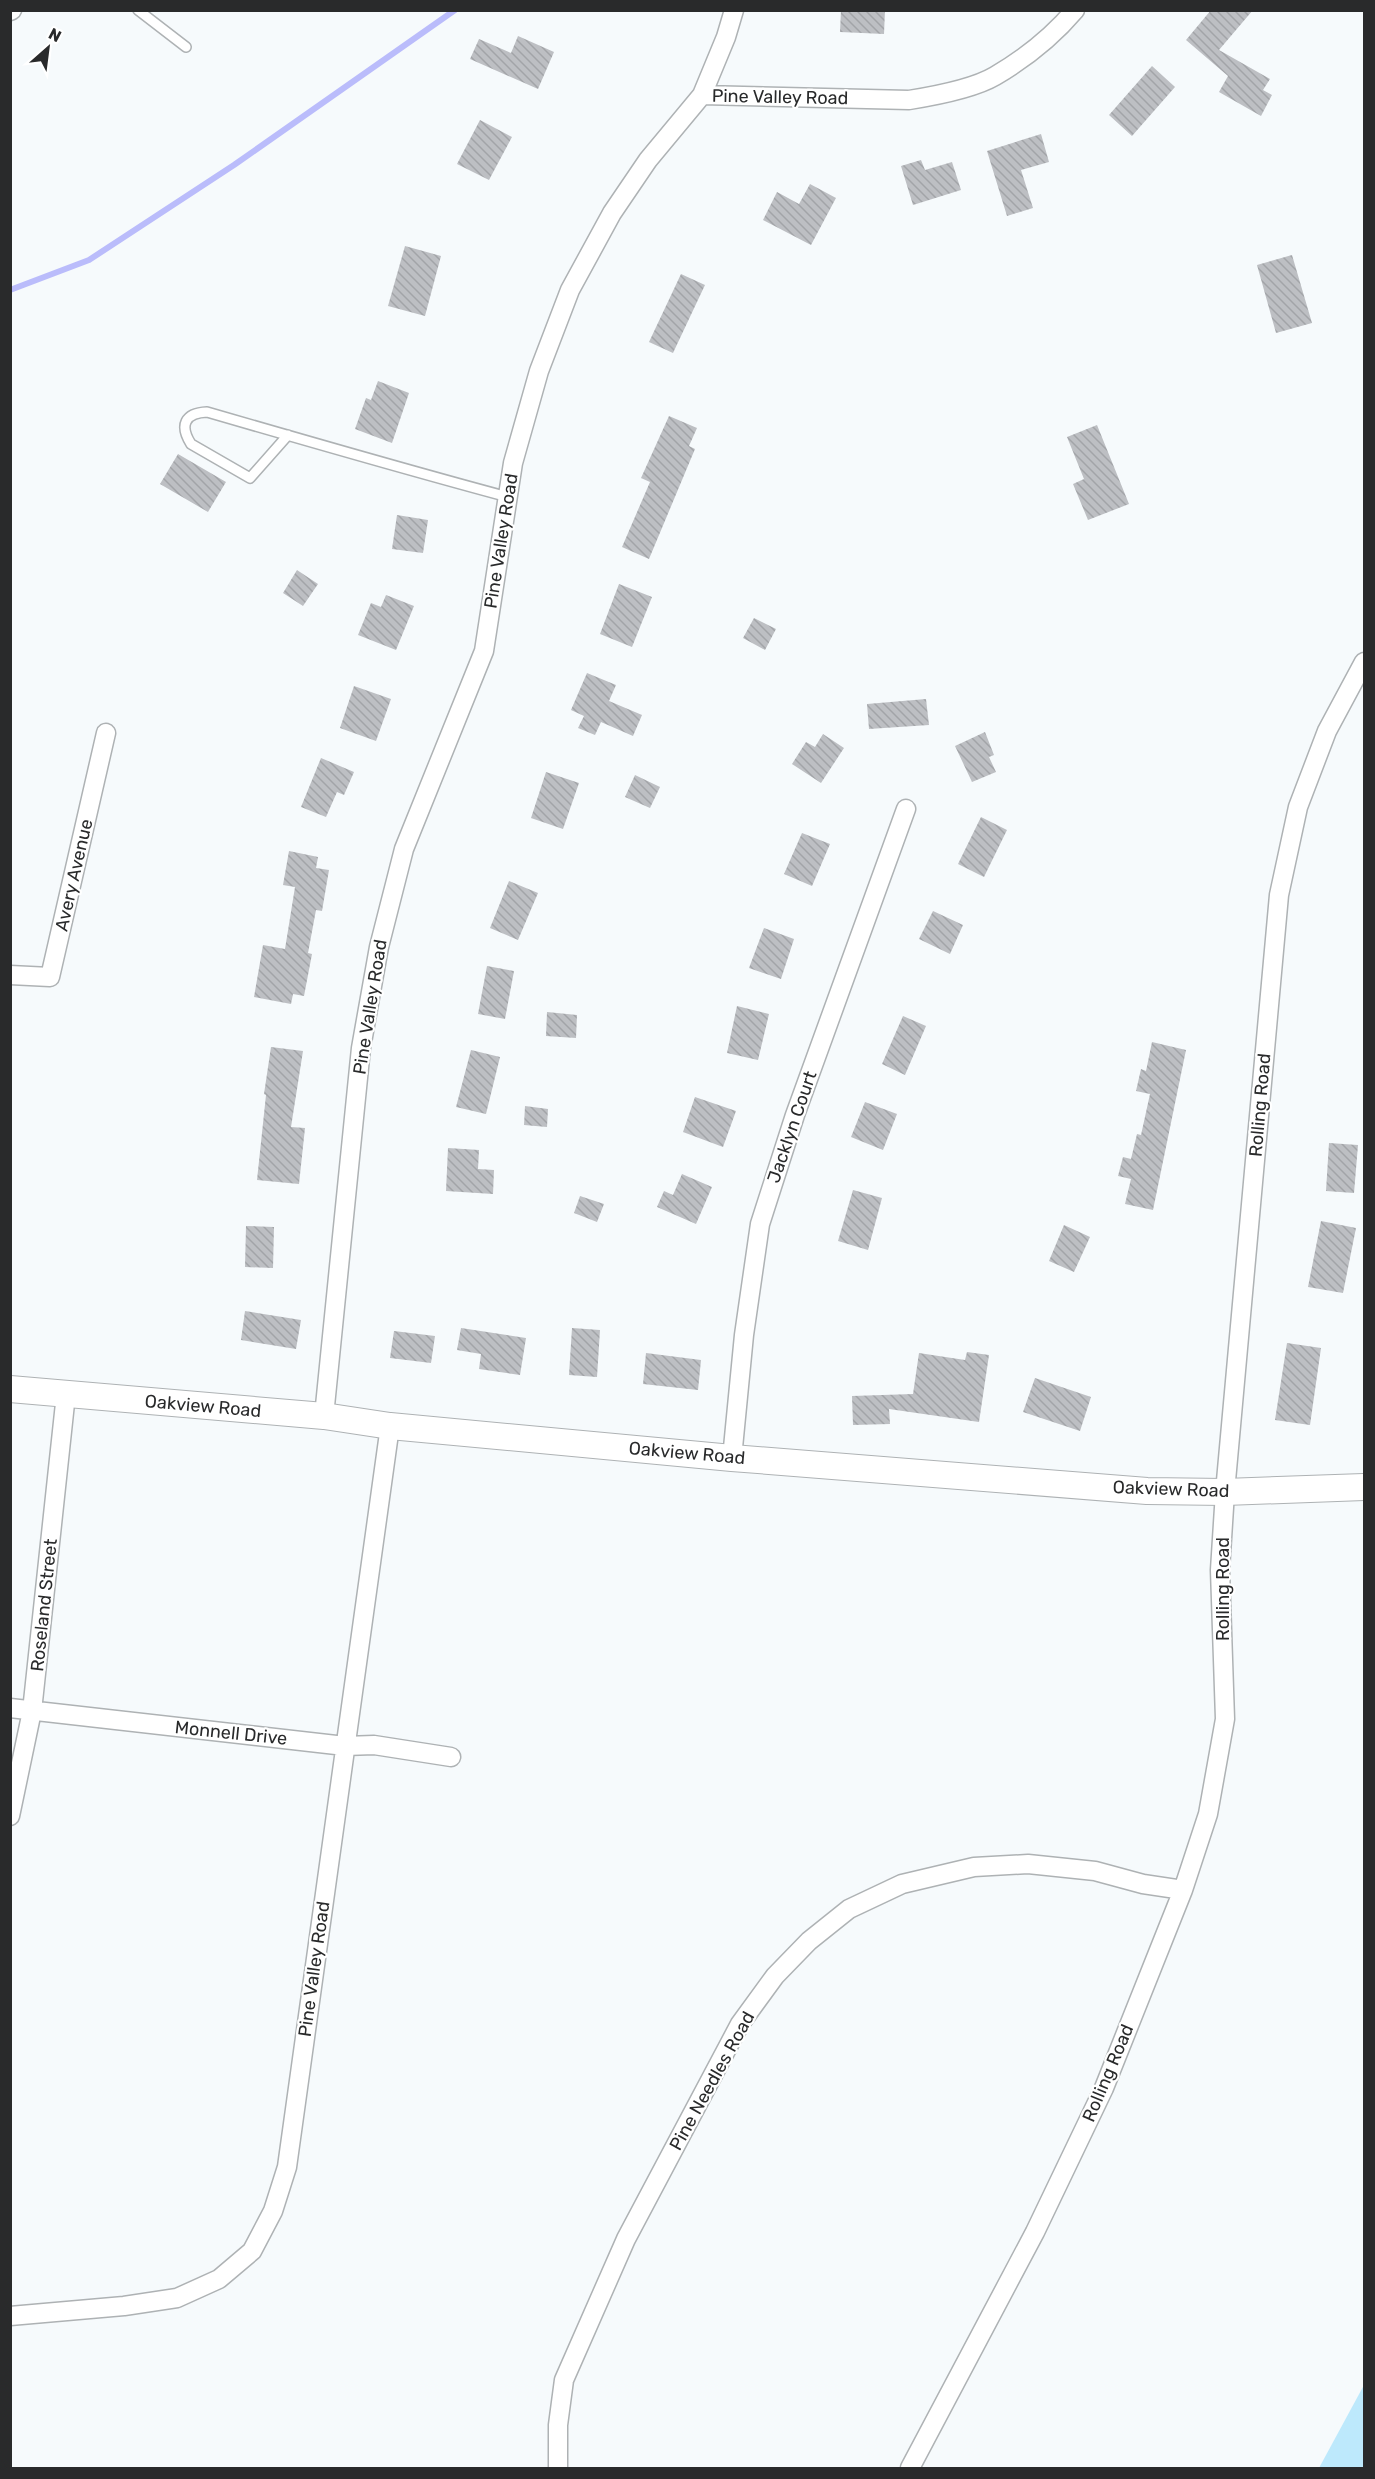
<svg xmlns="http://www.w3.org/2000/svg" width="1375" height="2479" viewBox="0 0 1375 2479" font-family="Rubik,sans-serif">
	<defs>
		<pattern id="building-back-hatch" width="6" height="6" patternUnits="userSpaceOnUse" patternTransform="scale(1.5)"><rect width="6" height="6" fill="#bdbfc3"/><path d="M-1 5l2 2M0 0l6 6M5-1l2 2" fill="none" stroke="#a2a4a8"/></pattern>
	</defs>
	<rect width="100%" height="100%" fill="#f6fafc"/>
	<path fill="#bde9fc" d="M1364,2385V2468H1319Z"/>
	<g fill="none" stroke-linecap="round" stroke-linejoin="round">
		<path stroke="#babcfb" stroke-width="6" d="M10,290L89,260L234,165L455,10"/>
	</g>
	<path fill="url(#building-back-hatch)" d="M841,10H885L884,34L840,32Z
		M1211,10H1253L1219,50L1270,79L1263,90L1272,95L1261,116L1219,92L1228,76L1186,40Z
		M518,36L554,52L538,89L470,59L479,39L511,53Z
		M1152,66L1175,87L1132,136L1109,115Z
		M480,120L512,137L489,180L457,164Z
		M1041,134L1049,162L1021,170L1033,208L1007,216L987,151Z
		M921,160L925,170L952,162L961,190L913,205L901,166Z
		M810,184L836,198L811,245L763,220L777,192L799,204Z
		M405,246L441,256L425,316L388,306Z
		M1292,255L1312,323L1276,333L1257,265Z
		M681,274L705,285L673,353L649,342Z
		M378,381L409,393L392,443L355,429L366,398L371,400Z
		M669,416L697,428L689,446L695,449L649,559L622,547L650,482L641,478Z
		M1097,425L1129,504L1088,520L1073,484L1084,479L1067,437Z
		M178,454L226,482L208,512L160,484Z
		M397,515L428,520L423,553L392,549Z
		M297,570L318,584L303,606L283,593Z
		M619,584L652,597L632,647L600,634Z
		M386,595L414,606L396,650L358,635L371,603L381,607Z
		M754,618L776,629L765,650L743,638Z
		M587,673L616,685L609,701L642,715L633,736L601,722L595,735L578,728L584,716L571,710Z
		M354,686L391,699L376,741L340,728Z
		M926,699L929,725L869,729L867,704Z
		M985,732L994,755L989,757L996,772L972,782L955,746Z
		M823,734L844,748L821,783L792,764L806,742L815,747Z
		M321,758L354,772L344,795L337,792L326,817L301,807Z
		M546,772L579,783L563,829L531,818Z
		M635,775L660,787L650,808L625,797Z
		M981,817L1007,830L984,877L958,864Z
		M802,833L830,844L812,886L784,874Z
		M289,851L318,857L316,868L329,870L322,911L316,910L308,953L312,954L304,996L293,994L291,1004L254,997L263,945L285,949L295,887L283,885Z
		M509,881L538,893L518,940L490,928Z
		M933,911L963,925L950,954L919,939Z
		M764,928L794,939L781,979L749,968Z
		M487,966L514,971L505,1019L478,1014Z
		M737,1006L769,1014L758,1060L727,1053Z
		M547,1012L577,1015L576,1038L546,1036Z
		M903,1016L926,1026L905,1075L882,1064Z
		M1152,1042L1186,1050L1153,1210L1125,1204L1131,1179L1118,1176L1123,1157L1131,1159L1137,1134L1141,1135L1150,1094L1136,1091L1141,1069L1146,1071Z
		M271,1047L303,1051L291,1127L305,1128L299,1184L257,1180L266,1095L264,1094Z
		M471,1050L500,1057L486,1114L456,1107Z
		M695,1097L736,1111L723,1147L683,1132Z
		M865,1102L897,1114L883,1150L851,1137Z
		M525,1106L548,1109L547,1127L524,1125Z
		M1329,1143L1358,1145L1354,1193L1326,1191Z
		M448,1148L479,1150L478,1169L494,1170L493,1194L446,1191Z
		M682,1174L712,1187L696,1224L657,1207L664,1191L673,1195Z
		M853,1190L882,1198L868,1250L838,1241Z
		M580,1196L604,1204L597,1222L574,1213Z
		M1321,1221L1356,1228L1343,1293L1308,1287Z
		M1064,1225L1090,1237L1074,1272L1049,1261Z
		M246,1226L274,1227L273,1268L245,1267Z
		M245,1311L301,1320L296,1349L241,1340Z
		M461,1328L526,1338L520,1375L479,1369L481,1354L457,1350Z
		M572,1328L600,1330L597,1377L569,1375Z
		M394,1331L435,1336L431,1363L390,1358Z
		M1287,1343L1321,1348L1310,1425L1275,1420Z
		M967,1352L989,1355L979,1422L889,1409L890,1424L853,1425L852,1396L913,1394L919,1353L965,1360Z
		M646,1353L701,1360L698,1390L643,1384Z
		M1035,1378L1091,1397L1080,1431L1023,1412Z"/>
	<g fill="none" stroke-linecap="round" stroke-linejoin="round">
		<defs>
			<path id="lane" d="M138,10L186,47
				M288,435L250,478L191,444C179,425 185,413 207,412C307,441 407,470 508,497"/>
			<path id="street" d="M10,11L12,10
				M702,95L726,37L734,10
				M10,975L50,977L106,733
				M324,1416L361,1048L379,947L404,849L484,651L513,463L539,371L570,290L612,213L648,160L702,95L909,100C934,96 973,89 995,76C1024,59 1053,36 1075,10
				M732,1458L744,1335L760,1224L795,1115L906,809
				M10,1708L345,1746L374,1745L451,1757
				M10,1816L32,1711L66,1394
				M10,2316L124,2306L177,2298L219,2279L252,2251L273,2211L287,2167L390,1426
				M558,2468V2425L564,2380L626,2239L740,2024L775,1976L809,1941L849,1909L902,1884L974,1867L1028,1864L1095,1871L1143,1884L1183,1890
				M910,2468L1035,2232L1104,2088L1183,1890L1208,1814L1225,1719L1220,1570L1225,1492L1279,895L1298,807L1327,731L1364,662"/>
			<path id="secondary" d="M10,1389L324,1416L390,1426L732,1458L1147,1491L1225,1492L1364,1487"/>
		</defs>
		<use href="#lane" stroke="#aeb2b4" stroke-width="12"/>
		<use href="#street" stroke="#aeb2b4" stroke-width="21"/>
		<use href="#secondary" stroke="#aeb2b4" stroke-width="28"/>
		<use href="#lane" stroke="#fff" stroke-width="9"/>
		<use href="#street" stroke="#fff" stroke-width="18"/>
		<use href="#secondary" stroke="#fff" stroke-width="26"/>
	</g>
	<g text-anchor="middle" stroke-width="4.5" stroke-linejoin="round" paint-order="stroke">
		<g font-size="18" fill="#292a2b" stroke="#fff">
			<text transform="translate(780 97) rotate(1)" y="6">Pine Valley Road</text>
			<text transform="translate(501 541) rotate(-81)" y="6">Pine Valley Road</text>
			<text transform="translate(74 875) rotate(-77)" y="6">Avery Avenue</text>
			<text transform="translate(370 1007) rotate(-81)" y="6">Pine Valley Road</text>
			<text transform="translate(1260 1105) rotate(-85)" y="6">Rolling Road</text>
			<text transform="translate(792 1127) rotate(-71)" y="6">Jacklyn Court</text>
			<text transform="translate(203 1406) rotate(5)" y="6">Oakview Road</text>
			<text transform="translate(687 1453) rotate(5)" y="6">Oakview Road</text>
			<text transform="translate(1171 1489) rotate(2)" y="6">Oakview Road</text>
			<text transform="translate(1223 1589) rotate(-90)" y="6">Rolling Road</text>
			<text transform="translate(44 1605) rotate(-84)" y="6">Roseland Street</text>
			<text transform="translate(231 1733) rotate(6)" y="6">Monnell Drive</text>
			<text transform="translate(314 1969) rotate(-82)" y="6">Pine Valley Road</text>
			<text transform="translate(1108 2073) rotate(-67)" y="6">Rolling Road</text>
			<text transform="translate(712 2081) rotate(-61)" y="6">Pine Needles Road</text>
		</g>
	</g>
	<rect width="1375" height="2479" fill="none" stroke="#292a2b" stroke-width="24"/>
	<g transform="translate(48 48) rotate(28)" stroke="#ffffff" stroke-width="4.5" paint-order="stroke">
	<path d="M0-4.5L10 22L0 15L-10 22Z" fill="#292a2b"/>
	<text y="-9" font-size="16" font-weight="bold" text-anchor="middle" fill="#292a2b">N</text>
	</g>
</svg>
